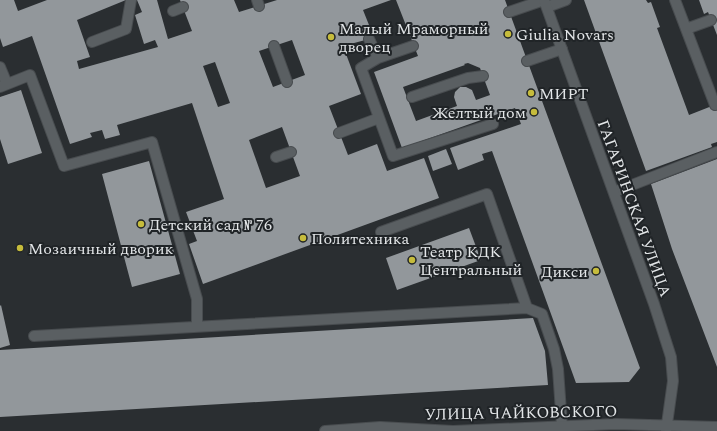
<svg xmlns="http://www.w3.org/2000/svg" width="717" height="431" viewBox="0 0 717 431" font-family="Spectral,serif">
	<rect width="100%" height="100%" fill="#2a2e31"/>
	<path fill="#92979b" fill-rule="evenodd" d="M0,0H14L18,11L47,0H126L77,20L90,57L77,61L79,69L158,47L155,40L144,44L135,15L142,12L137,0H157L168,39L192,31L180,0H234L239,12L277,0H391L363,10L373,35L369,39L343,46L361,94L329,106L348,155L377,144L387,171L424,158L439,198L203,284L189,244L197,241L186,212L224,199L192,103L117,125L120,135L105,139L102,130L90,133L92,137L70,144L32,36L3,47L0,38ZM292,40L305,75L273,87L259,51ZM215,62L230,103L218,107L203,66ZM282,127L300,176L266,188L249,140Z
		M396,0H505L640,368L629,382L576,383L492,151L482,154L484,160L458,170L450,148L521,124L515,108L402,148L374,72L418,56ZM468,63L480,68L490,95L476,100L472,90L466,87H460L455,92L454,97L457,106L416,121L403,87L465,65L464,64Z
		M584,0H646L648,3L651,2L660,27L657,28L689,115L717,104V142L711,144L712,147L646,171Z
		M699,0H717V35L708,12L704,14Z
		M21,90L42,153L8,164L0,139V97Z
		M446,149L452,164L433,171L428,156Z
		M717,159V367L672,249L651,184Z
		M149,161L180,274L132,287L102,174Z
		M469,228L481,260L397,290L386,258Z
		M1,305L10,345L0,348V306Z
		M533,318L545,351L548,385L0,417V350Z"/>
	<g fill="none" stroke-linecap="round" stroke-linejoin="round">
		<defs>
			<path id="service" d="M257,0L259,6
				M675,0L715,105
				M547,7L566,0
				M173,11L183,7
				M509,12L544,0
				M686,29L711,20
				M369,39L378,58
				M92,42L126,29L131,0
				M274,46L287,82
				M413,46L378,58L361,68L393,156L493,124
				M527,61L562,49
				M0,67L7,84
				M0,87L30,75L64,166L152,142L197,299V326
				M412,97L468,78L483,76
				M339,133L379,118
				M276,157L291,152
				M614,192L717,152
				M381,232L487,194L527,308L542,314L554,349L558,369L562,426
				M34,336L527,308"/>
			<path id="tertiary" d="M544,0L654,304L671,357L673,381L666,431
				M325,431L380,427L453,431L616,424L717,427"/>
		</defs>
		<use href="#service" stroke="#484c4f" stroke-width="12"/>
		<use href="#tertiary" stroke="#484c4f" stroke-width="12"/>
		<use href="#service" stroke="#5a5f62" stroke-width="10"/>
		<use href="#tertiary" stroke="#5a5f62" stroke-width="10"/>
	</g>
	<g fill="#c6bc3c" stroke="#202427" stroke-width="1.5">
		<circle cx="508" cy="34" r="4"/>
		<circle cx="331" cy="37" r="4"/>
		<circle cx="531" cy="93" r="4"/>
		<circle cx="534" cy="112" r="4"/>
		<circle cx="141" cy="224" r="4"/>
		<circle cx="303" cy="238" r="4"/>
		<circle cx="20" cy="248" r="4"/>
		<circle cx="412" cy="260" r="4"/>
		<circle cx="596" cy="271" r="4"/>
	</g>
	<g text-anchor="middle" stroke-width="4" stroke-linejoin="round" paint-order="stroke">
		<g font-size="16" fill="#e3e6e8" stroke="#202427" text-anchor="start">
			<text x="339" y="34">Малый Мраморный<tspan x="339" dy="18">дворец</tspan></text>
			<text x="516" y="40">Giulia Novars</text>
			<text x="539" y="99">МИРТ</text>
			<text x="526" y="118" text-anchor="end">Желтый дом</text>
			<text x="149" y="230">Детский сад № 76</text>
			<text x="311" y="244">Политехника</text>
			<text x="28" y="254">Мозаичный дворик</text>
			<text x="420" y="257">Театр КДК<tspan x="420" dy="18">Центральный</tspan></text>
			<text x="588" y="277" text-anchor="end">Дикси</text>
		</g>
		<g font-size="16" fill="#e3e6e8" stroke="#202427">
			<text transform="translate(635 208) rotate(70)" y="6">ГАГАРИНСКАЯ УЛИЦА</text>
			<text transform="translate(521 412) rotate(-1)" y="6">УЛИЦА ЧАЙКОВСКОГО</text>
		</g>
	</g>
</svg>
